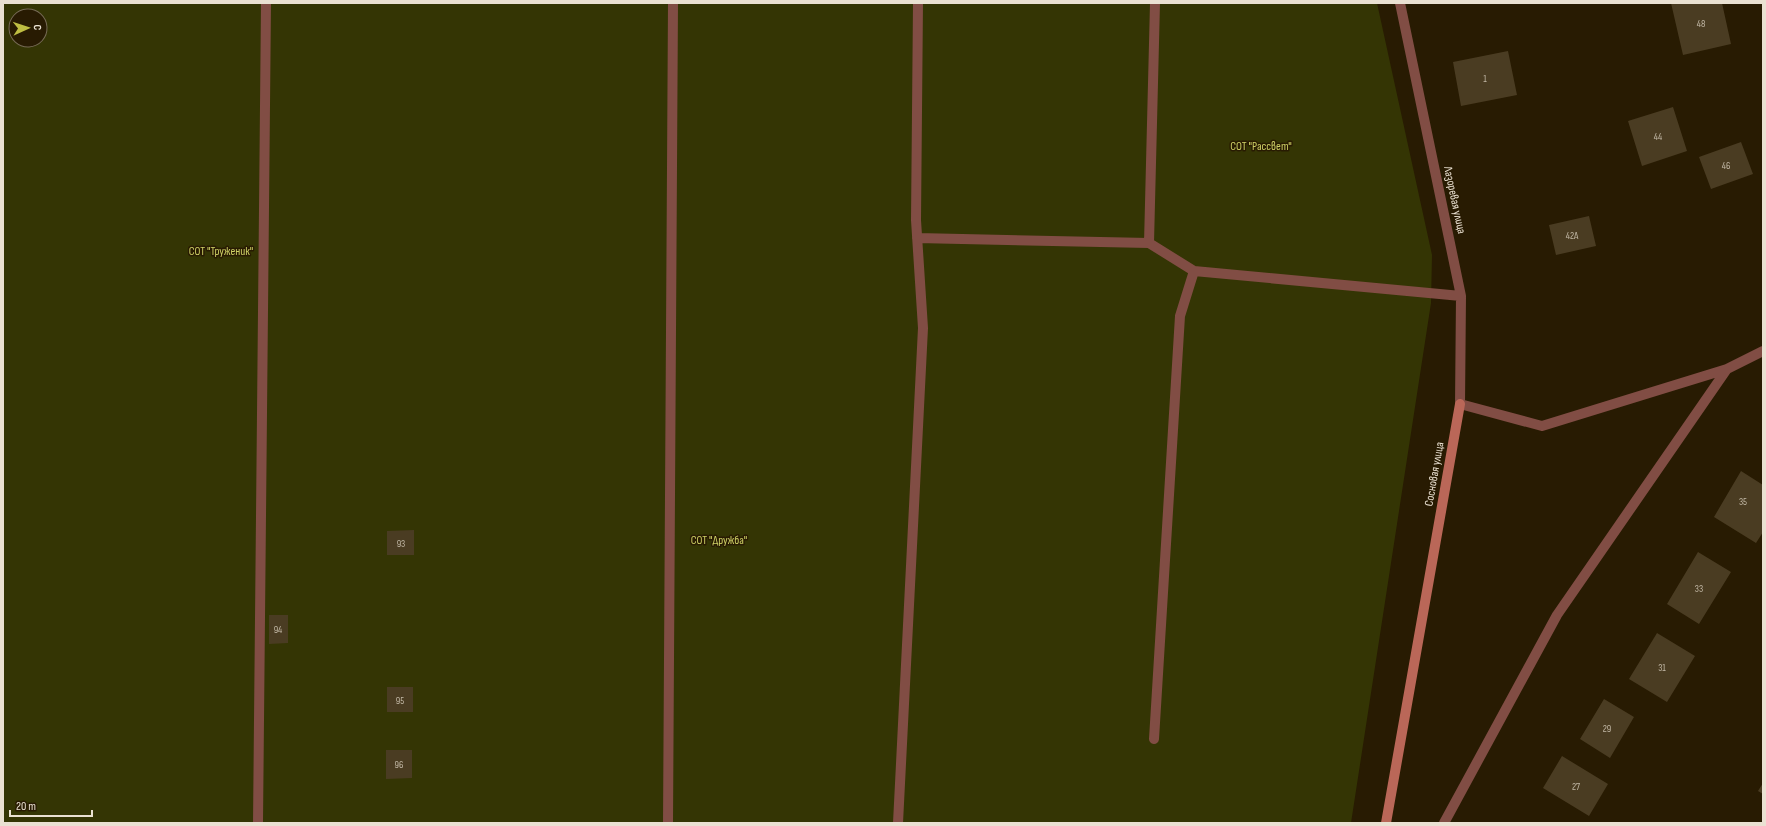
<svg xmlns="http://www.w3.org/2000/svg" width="1766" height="826" viewBox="0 0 1766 826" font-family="'Sofia Sans Condensed',sans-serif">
	<rect width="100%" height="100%" fill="#281b02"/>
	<path fill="#343504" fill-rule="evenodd" d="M3,3H1377L1432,255L1431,303L1351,823H3ZM16,16H40V40H16Z"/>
	<path fill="#4a3c22" d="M1671,3H1722L1731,44L1683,55Z
		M1508,51L1517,95L1461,106L1453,62Z
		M1673,107L1687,151L1642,166L1628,121Z
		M1741,142L1753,174L1711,189L1699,157Z
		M1589,216L1596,246L1556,255L1549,225Z
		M1741,471L1763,485V532L1756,543L1714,517Z
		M414,530V555H387V531Z
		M1698,552L1731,572L1699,624L1667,604Z
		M269,615H288V643L269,644Z
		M1657,633L1695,656L1667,702L1629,679Z
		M387,687H413V712H387Z
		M1604,699L1634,717L1610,758L1580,739Z
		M386,750H412V778L386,779Z
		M1562,756L1608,784L1589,816L1543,788Z
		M1763,783V794L1758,791Z"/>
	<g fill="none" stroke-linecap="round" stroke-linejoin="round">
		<path stroke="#814d44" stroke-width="10" d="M258,823L266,3"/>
		<path stroke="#814d44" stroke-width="10" d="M1155,3L1149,243L1194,271L1461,296
			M1400,3L1461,296L1460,404L1542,426L1727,369L1763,351
			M917,238L1149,243
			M1154,739L1180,316L1194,271
			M668,823L673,3
			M898,823L923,328L916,220L918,3
			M1444,823L1557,615L1727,369"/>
		<path stroke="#ba6758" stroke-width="10" d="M1386,823L1460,404"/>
	</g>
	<g text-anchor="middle" stroke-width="3" stroke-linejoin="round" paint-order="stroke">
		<g font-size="10" fill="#c2b8a6">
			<text x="1701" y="27">48</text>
			<text x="1485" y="82">1</text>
			<text x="1658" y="140">44</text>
			<text x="1726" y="169">46</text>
			<text x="1572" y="239">42А</text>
			<text x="1743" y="505">35</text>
			<text x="401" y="547">93</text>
			<text x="1699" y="592">33</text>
			<text x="278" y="633">94</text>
			<text x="1662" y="671">31</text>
			<text x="400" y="704">95</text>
			<text x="1607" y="732">29</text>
			<text x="399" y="768">96</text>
			<text x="1576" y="790">27</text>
		</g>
		<g font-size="12" fill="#ced065" stroke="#281b02">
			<text x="1261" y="150">СОТ "Рассвет"</text>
			<text x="221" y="255">СОТ "Труженик"</text>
			<text x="719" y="544">СОТ "Дружба"</text>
		</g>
		<g font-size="12" fill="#eae1d2" stroke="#281b02">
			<text transform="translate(1455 200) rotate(78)" y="4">Лазоревая улица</text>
			<text transform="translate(1434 474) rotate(-80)" y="4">Сосновая улица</text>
		</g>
	</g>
	<rect width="1766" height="826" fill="none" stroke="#eae1d2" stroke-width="8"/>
	<g transform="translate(28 28) rotate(87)"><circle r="19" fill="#281b02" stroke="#766a55"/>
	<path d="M0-3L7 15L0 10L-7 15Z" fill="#bfbe42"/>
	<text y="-6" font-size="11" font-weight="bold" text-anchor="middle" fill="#eae1d2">С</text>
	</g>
	<path d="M10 810v6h82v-6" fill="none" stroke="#eae1d2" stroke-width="2"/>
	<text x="16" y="810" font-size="12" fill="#eae1d2" stroke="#281b02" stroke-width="3" paint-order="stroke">20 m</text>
</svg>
